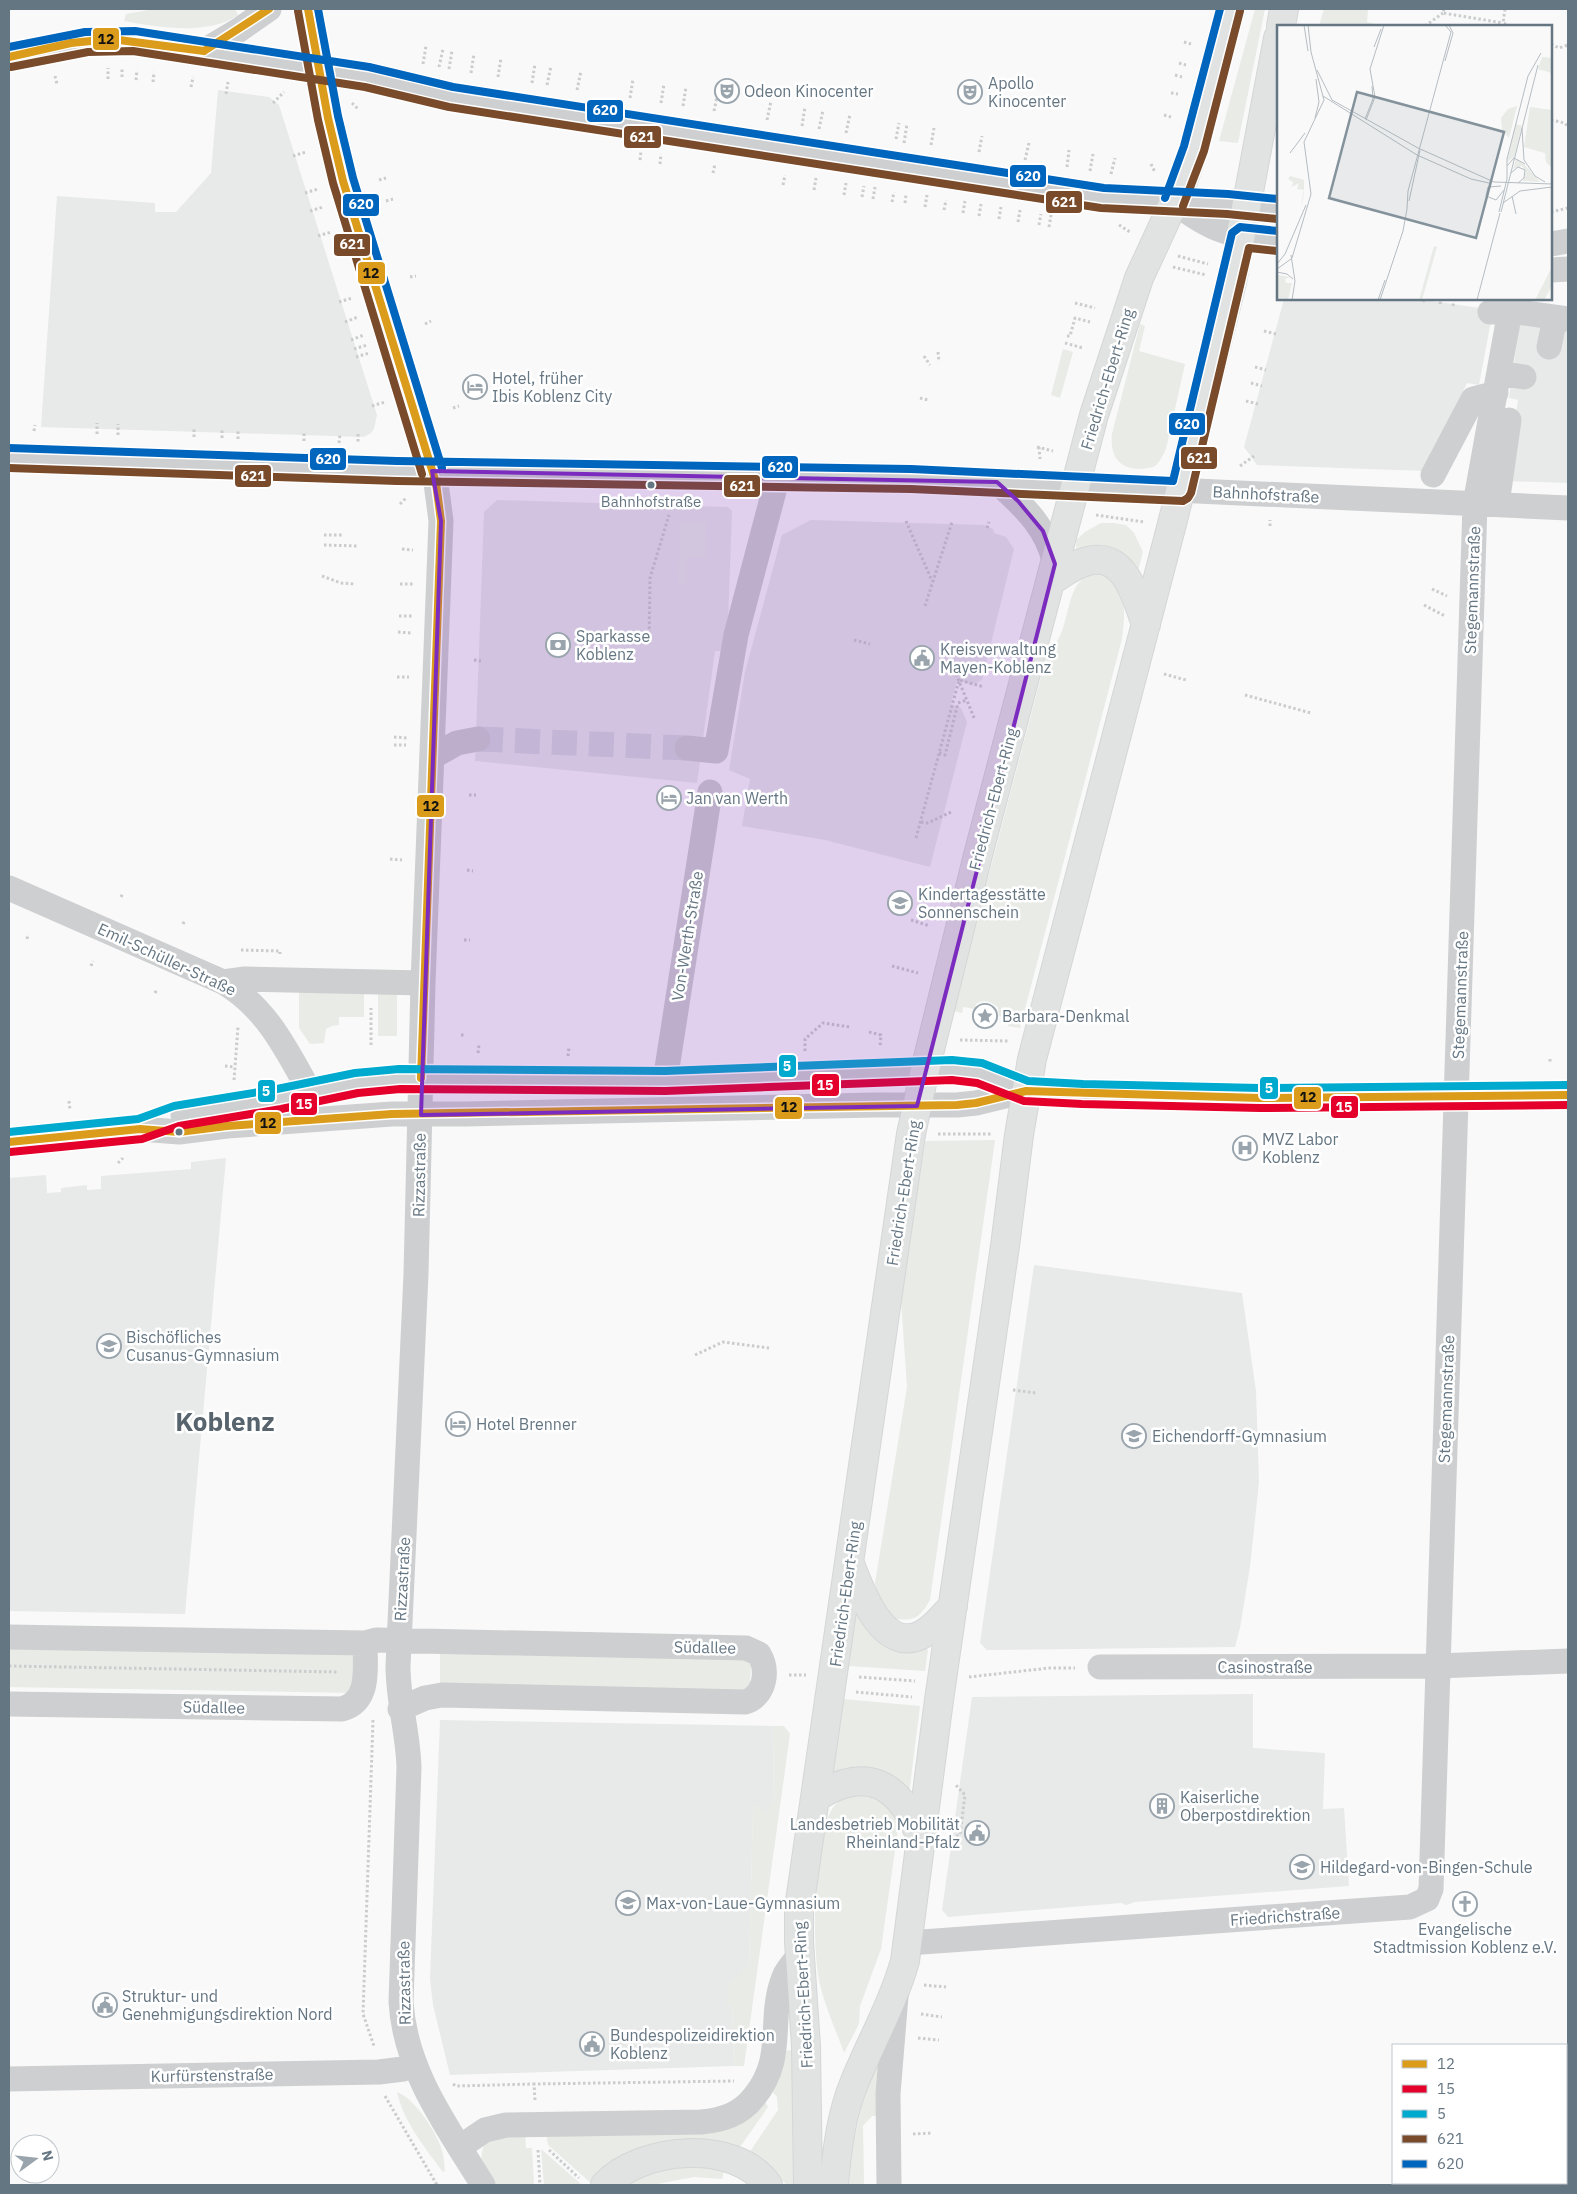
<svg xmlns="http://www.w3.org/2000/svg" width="1577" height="2194" viewBox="0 0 1577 2194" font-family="'IBM Plex Sans',sans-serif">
	<rect width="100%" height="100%" fill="#f9f9f9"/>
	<path fill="#e8e9e9" d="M218,90L269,97L279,105L377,415L374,429L371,433L364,437L41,427L57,196L155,203V212H176L211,173Z
		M1284,299H1418L1493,310L1479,385L1467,383L1425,471L1257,465L1244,447Z
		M1520,322L1568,329V483L1505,481L1518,400L1509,398Z
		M497,500L728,507L732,511L727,651H715L697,783L475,761L484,512Z
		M811,520L984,525L993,529L994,533L1006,537L1014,549L982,680L972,685L957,680L951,704L961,708L967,722L930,867L825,840L742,826L750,779L729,770L745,672L782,535Z
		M226,1158L185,1614L9,1611V1178L46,1175L47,1193L61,1192V1188L87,1185V1190L101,1189V1176L191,1169V1162Z
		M1034,1265L1242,1293L1256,1391L1259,1482L1250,1567L1240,1628L1235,1647L987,1650L980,1643Z
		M1253,1694V1748L1325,1753L1323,1809L1344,1808L1349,1886L1135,1902L1126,1905L1121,1903L948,1917L942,1910L972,1697Z
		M440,1720L774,1726L773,1806H769L770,1812H762V1806L753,1807L749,1967L726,2005L732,2004L734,2066L450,2075L433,2005L430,1979Z"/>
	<path fill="#e8ebe6" d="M154,9H235L238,15C209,36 157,27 124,21L126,14Z
		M1255,9H1265L1238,143L1219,141Z
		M1324,9H1368L1367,22L1384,26H1319Z
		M1140,324L1145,326L1139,351L1185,364L1166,449C1163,455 1160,462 1155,466C1151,468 1144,469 1139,469C1117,468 1110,454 1112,434Z
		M1063,349L1073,352L1060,398L1051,395Z
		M681,522L706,523L705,558H686L685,584H678Z
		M1101,523H1113L1126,525L1134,533L1143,552L1138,571C1115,548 1110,542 1076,548V540L1085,532Z
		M1101,573C1129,583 1125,614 1122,639L1020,1028L1008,1026V1018L999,1016L998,1007C991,1002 984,998 976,1004L975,1009L963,1007L962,1013L953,1011L1046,658C1051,649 1060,639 1063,628C1071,605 1070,574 1101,573Z
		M378,989H397V1036H378Z
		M299,990H364V1017H339V1025L332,1026L326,1029L324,1043L310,1044L299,1028Z
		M995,1140L930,1600C919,1619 913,1622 892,1618L878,1598L875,1583L907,1387L901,1301L925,1141Z
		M858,1596L928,1650L925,1671L849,1666Z
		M9,1645L358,1653L357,1693L9,1687Z
		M440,1649L740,1653L751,1664L750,1683L746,1692L440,1688Z
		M843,1699L920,1706L909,1794L832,1772Z
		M774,1726H784L790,1734L744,2066H734L732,2005H726L729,1983L749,1967L753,1806H762L763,1812H769V1806H773Z
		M861,1793C884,1798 894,1805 898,1829L881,1949L860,2006L859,2024L844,2053C836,2030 824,2005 819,1980C812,1947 812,1828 836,1804C843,1797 852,1795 861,1793Z
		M793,2050L796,2185H787L772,2171L747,2156L778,2110L777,2097L771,2090L783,2051Z
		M878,2061L882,2116H872L863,2126L864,2185H849L853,2145L862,2104Z
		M397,2092C414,2098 435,2130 441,2147C444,2155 444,2163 445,2171L443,2172C426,2149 403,2121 397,2092Z
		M764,2099L768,2107L738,2150L593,2185L548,2145L546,2132L712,2127Z
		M525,2131L526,2148H532L534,2185H494L481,2159L484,2142Z
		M541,2149L582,2185H544Z
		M694,2165L724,2171L722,2179L694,2177L652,2185H625L652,2171Z"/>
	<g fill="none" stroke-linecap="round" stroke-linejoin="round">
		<path stroke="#d4d8dc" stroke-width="25" stroke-dasharray="25 12" stroke-linecap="butt" d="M478,739L687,748"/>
		<defs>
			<path id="major" d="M1281,26L1284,9
				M1051,581C1062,574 1074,564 1088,561C1125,551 1137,599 1146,625
				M850,1564C860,1589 882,1654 921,1635C934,1629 943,1616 953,1606
				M815,1798C867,1764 900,1784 921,1838
				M605,2185C641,2147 735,2138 768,2185
				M808,2185L806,2046L799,1942V1908L911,1134L925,1070L978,855L1094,415L1139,278L1181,187L1194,149L1230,9
				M834,2185C837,2150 841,2114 855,2081C872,2040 893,2003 905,1961L939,1700L1005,1246L1019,1135L1032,1059L1172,524L1232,282L1278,38"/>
		</defs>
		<use href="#major" stroke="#d5d6d7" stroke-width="30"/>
		<path stroke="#cbcccd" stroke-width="3" stroke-dasharray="2.5 2.5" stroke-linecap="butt" d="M1444,9L1443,13L1503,23
			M1505,9L1503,23L1511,26
			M1413,26H1414
			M1425,26L1443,13
			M1184,42L1191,44
			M1551,44L1559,48L1568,45
			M1179,63L1186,65
			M423,64L426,46
			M439,67L443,49
			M449,69L452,51
			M471,73L474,54
			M1175,75L1182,77
			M55,76L57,84
			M122,77V68
			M498,77L501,58
			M108,79V68
			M136,80L137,70
			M153,82L154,72
			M532,83L535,64
			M547,85L551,66
			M191,87L193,77
			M577,90L581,71
			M1171,93L1178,94
			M226,94L228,82
			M630,98L633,79
			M273,103L284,92
			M352,103L359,110
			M661,103L664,84
			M683,106L686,87
			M714,111L718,92
			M1164,115L1171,117
			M767,120L771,101
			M1551,120L1565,123L1568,127
			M802,126L805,107
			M819,129L823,110
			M846,133L850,114
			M896,139L899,123
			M904,143L907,124
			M931,145L934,128
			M979,152L982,136
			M293,156L306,152
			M640,160L641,151
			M1025,160L1029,143
			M660,164L661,154
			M1151,164L1155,172
			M1067,167L1069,150
			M1090,171L1093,154
			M713,173L715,164
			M1111,174L1115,158
			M379,180L386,178
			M783,185L785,175
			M814,190L816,178
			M305,193L318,189
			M844,195L846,183
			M862,197L864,186
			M873,199L875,187
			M386,201L393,199
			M892,202L894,192
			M905,203L906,194
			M925,207L927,195
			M944,210L946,200
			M310,211L323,207
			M1551,212L1568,208
			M963,213L965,201
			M979,216L981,204
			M999,219L1001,207
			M1018,222L1020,210
			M1039,225L1041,214
			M1119,225L1130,232
			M1049,227L1051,215
			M318,236L331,232
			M1178,256L1208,264
			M1173,267L1206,275
			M410,277L416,276
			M339,302L352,298
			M1423,302L1424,299
			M1075,303L1095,308
			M1440,304L1441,299
			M1453,306L1454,299
			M345,322L358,317
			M425,324L431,321
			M1264,331L1276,334
			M1067,336H1070L1075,318L1090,322
			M351,340L364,335
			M1065,343L1083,348
			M354,349L367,345
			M938,352L939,362
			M924,356L930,365
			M356,357L369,353
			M1255,367L1266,370
			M1251,383L1262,386
			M920,398L928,400
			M1246,401L1258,404
			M372,406L385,402
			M453,408L459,406
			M34,431L35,425
			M97,434V423
			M358,434V443
			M118,435V424
			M194,437V429
			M222,438V430
			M238,439V430
			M304,441V432
			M339,443L340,434
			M1037,447L1053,451
			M1039,447L1040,459
			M1240,466L1254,456
			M400,504L407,497
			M1096,515L1144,522
			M906,521L932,581
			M1270,526V520
			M987,528L989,522
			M324,535H343
			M324,545L357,546
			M402,549L413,550
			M322,576L341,583L355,584
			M400,584H413
			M1432,589L1447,596
			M1424,605L1445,616
			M925,606L952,522
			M399,616H412
			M398,632L411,633
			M854,640L870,644
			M649,644L650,578L669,515
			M474,660L481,661
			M956,674L975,720
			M1164,674L1186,680
			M397,677H409
			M1245,695L1311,713
			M394,737L408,738
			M394,745H406
			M939,753L945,755L958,703L967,700
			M469,795H476
			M921,822L928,823L951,812
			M916,838L959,680L984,687
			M390,859L402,860
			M467,870L473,871
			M121,897L123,893
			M911,920L930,926
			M183,924L185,920
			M27,939L28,934
			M464,940H470
			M241,950L280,951V954
			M91,966L93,961
			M892,966L918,973
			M155,993L157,989
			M869,1032L881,1035L880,1047
			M461,1035H465
			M960,1040L1008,1041
			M371,1045V1008
			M805,1051V1039L823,1023L850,1027
			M478,1053L479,1045
			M568,1056L569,1047
			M1550,1059V1064
			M225,1066L235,1067
			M234,1080L238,1027
			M69,1101L70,1110
			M938,1134H991
			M118,1163L123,1158
			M695,1355L723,1342L769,1348
			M1013,1390L1036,1393
			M9,1666L339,1672
			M789,1675H806
			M859,1677L915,1681
			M969,1677L1049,1668H1075
			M856,1692L912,1697
			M373,1720L363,2014L374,2046
			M947,1840L960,1835L965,1795L955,1784
			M924,1985L946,1987
			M921,2014L942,2017
			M918,2038L939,2040
			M453,2084L456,2086L534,2084
			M385,2096L437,2185
			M535,2100L534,2084L734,2081
			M913,2134L933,2133
			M538,2150L540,2185
			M549,2150L579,2178"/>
		<path stroke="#cecfd0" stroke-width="25" d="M308,9L328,118L343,181L436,483L441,521L423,983L416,1274L398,1666C398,1701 408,1733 409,1767L401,2002C405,2071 448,2128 483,2185
			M204,51L239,30L269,9
			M9,57C51,48 91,37 134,41L367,77L451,97L1103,198L1228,204L1278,209
			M1174,202C1213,232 1229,235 1278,241
			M1551,244L1568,241
			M1551,270L1568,269
			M1490,312L1510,311L1568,319
			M1549,347L1555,318
			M1499,373L1524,377
			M9,458L397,471L778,476L1024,483L1568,508
			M1433,475L1473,399L1496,393
			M997,482C1024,507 1047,527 1055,564
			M1497,504L1509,420
			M687,748L716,751L736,635L778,476
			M432,757L457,743L478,739
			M9,888L223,982C267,1008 286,1049 310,1092
			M223,982L245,979L423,983
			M665,1081L710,792
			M183,1115L357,1083L400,1079L665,1081L952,1070L979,1073L1026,1091
			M9,1142L140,1129L179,1132L227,1126L392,1114H466L875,1105H957L976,1103L1026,1091L1083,1094L1260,1098L1568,1095
			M9,1637L365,1643L376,1640L746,1648L759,1654C769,1671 765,1696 745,1702L442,1695L425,1698L400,1709
			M1100,1667L1437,1666L1568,1661
			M9,1704L342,1709C371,1701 365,1667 365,1643
			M908,1943L1410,1907L1427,1899L1431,1889L1475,504L1510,311
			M9,2079L379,2072L403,2069L414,2065
			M1566,2143L1568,2141
			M460,2147L485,2130L506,2125L701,2122C722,2120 740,2115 754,2097C787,2057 767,2019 784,1977C787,1969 794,1962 800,1955
			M889,2185L888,2094L896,1996
			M1524,2185L1526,2183"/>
		<use href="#major" stroke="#e1e2e2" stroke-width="28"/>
		<defs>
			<path id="bus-1" d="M308,9L328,118L343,181L436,483L441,521L421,1078
				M204,51L269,9
				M9,57L71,43L111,39L204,51
				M9,1142L140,1129L179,1132L227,1126L392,1114L957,1105L976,1103L1026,1091L1260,1098L1568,1095"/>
			<path id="bus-2" d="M10,1152L142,1139L179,1126L281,1109L358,1093L400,1089L665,1091L952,1080L977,1083L1024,1101L1082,1104L1260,1108L1568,1105"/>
			<path id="bus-3" d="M9,1132L138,1119L174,1106L277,1089L355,1073L399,1069L665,1071L952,1060L982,1063L1028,1081L1083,1084L1260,1088L1568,1085"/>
			<path id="bus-4" d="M298,11L318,120L333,183L422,474
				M11,67L88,52L133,51L365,87L449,107L1101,208L1227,214L1277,219
				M1183,206L1204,151L1240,11
				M9,468L397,481L911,489L1183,501L1188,498L1191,493L1249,248L1277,251"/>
			<path id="bus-5" d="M318,9L338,116L353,178L442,468
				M9,47L85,32L135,31L369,67L453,87L1104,188L1228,194L1278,199
				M1165,198L1184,146L1220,9
				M9,448L397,461L911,469L1173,481L1232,233L1240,227L1278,231"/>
		</defs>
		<use href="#bus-1" stroke="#fff" stroke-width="11"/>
		<use href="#bus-2" stroke="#fff" stroke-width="11"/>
		<use href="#bus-3" stroke="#fff" stroke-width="11"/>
		<use href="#bus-4" stroke="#fff" stroke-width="11"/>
		<use href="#bus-5" stroke="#fff" stroke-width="11"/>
		<use href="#bus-1" stroke="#da9c1a" stroke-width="8"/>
		<use href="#bus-2" stroke="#e4002b" stroke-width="8"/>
		<use href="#bus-3" stroke="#00a9ce" stroke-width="8"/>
		<use href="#bus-4" stroke="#7a4b2a" stroke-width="8"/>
		<use href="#bus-5" stroke="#0065bd" stroke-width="8"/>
	</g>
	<path fill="#7b2cbf" fill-opacity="0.2" stroke="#7b2cbf" stroke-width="4" stroke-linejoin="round" d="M432,471L997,482L1018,501L1043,531L1055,564L917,1106L421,1115L441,521Z"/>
	<defs>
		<symbol id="theatre-ring" viewBox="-11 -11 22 22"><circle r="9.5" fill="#fff" stroke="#99a4ac" stroke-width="1.5"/><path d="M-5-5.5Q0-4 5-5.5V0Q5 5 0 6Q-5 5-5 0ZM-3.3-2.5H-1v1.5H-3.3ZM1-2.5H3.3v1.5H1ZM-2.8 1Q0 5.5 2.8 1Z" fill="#99a4ac"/></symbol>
		<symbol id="hotel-ring" viewBox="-11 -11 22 22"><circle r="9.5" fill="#fff" stroke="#99a4ac" stroke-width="1.5"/><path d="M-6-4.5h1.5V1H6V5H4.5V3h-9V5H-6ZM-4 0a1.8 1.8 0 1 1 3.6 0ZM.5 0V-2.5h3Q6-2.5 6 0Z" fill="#99a4ac"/></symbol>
		<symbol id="bank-ring" viewBox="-11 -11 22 22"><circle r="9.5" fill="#fff" stroke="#99a4ac" stroke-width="1.5"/><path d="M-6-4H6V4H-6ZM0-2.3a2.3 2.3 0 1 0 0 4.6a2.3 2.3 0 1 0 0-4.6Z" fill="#99a4ac"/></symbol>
		<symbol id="civic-ring" viewBox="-11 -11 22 22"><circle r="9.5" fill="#fff" stroke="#99a4ac" stroke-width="1.5"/><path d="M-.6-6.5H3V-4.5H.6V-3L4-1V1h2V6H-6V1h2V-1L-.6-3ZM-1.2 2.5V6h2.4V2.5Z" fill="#99a4ac"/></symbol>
		<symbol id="school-ring" viewBox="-11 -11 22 22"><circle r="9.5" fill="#fff" stroke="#99a4ac" stroke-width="1.5"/><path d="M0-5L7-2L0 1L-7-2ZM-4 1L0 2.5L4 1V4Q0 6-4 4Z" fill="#99a4ac"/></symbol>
		<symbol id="sight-ring" viewBox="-11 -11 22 22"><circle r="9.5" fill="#fff" stroke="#99a4ac" stroke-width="1.5"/><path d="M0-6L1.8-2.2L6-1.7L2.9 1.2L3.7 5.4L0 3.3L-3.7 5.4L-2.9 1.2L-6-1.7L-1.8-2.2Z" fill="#99a4ac"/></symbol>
		<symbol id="hospital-ring" viewBox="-11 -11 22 22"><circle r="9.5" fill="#fff" stroke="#99a4ac" stroke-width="1.5"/><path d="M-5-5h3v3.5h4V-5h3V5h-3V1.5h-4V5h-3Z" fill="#99a4ac"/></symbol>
		<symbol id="building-ring" viewBox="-11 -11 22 22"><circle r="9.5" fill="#fff" stroke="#99a4ac" stroke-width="1.5"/><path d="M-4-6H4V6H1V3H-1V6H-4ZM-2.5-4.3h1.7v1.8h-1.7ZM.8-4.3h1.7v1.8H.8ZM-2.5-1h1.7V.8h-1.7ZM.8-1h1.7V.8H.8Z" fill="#99a4ac"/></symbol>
		<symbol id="church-ring" viewBox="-11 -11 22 22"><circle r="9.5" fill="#fff" stroke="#99a4ac" stroke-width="1.5"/><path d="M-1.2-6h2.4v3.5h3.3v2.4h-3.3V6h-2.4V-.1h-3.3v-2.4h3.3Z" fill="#99a4ac"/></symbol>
	</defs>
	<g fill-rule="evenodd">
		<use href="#theatre-ring" x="713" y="77" width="28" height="28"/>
		<use href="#theatre-ring" x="956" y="78" width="28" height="28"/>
		<use href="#hotel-ring" x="461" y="373" width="28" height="28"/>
		<use href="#bank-ring" x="544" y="631" width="28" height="28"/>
		<use href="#civic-ring" x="908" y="644" width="28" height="28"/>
		<use href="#hotel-ring" x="655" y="784" width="28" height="28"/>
		<use href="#school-ring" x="886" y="889" width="28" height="28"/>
		<use href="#sight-ring" x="971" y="1002" width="28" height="28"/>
		<use href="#hospital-ring" x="1231" y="1134" width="28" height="28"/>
		<use href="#school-ring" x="95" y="1332" width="28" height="28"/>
		<use href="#hotel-ring" x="444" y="1410" width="28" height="28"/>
		<use href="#school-ring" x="1120" y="1422" width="28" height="28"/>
		<use href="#building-ring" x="1148" y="1792" width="28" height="28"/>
		<use href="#civic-ring" x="963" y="1819" width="28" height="28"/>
		<use href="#school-ring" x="1288" y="1853" width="28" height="28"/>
		<use href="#school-ring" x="614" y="1889" width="28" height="28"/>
		<use href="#church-ring" x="1451" y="1890" width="28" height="28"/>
		<use href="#civic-ring" x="91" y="1991" width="28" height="28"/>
		<use href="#civic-ring" x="578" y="2030" width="28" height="28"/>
	</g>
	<g fill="#657683" stroke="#fff" stroke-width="2">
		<circle cx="651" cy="485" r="4.5"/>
		<circle cx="179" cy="1132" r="4.5"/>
	</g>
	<g text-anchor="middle" stroke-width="5" stroke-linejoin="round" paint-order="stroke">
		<g font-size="15" fill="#657683" stroke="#fff">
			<text x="651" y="507">Bahnhofstraße</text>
		</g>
		<g font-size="16" fill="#657683" stroke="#fff" text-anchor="start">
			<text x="988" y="89">Apollo<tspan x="988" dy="18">Kinocenter</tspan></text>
			<text x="744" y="97">Odeon Kinocenter</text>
			<text x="492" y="384">Hotel, früher<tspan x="492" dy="18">Ibis Koblenz City</tspan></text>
			<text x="576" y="642">Sparkasse<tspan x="576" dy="18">Koblenz</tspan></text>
			<text x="940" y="655">Kreisverwaltung<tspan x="940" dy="18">Mayen-Koblenz</tspan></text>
			<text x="686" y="804">Jan van Werth</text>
			<text x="918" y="900">Kindertagesstätte<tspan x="918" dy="18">Sonnenschein</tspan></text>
			<text x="1002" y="1022">Barbara-Denkmal</text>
			<text x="1262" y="1145">MVZ Labor<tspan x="1262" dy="18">Koblenz</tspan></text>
			<text x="126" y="1343">Bischöfliches<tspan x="126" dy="18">Cusanus-Gymnasium</tspan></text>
			<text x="476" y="1430">Hotel Brenner</text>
			<text x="1152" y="1442">Eichendorff-Gymnasium</text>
			<text x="1180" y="1803">Kaiserliche<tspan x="1180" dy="18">Oberpostdirektion</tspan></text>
			<text x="960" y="1830" text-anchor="end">Landesbetrieb Mobilität<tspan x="960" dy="18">Rheinland-Pfalz</tspan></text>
			<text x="1320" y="1873">Hildegard-von-Bingen-Schule</text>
			<text x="646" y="1909">Max-von-Laue-Gymnasium</text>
			<text x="1465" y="1935" text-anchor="middle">Evangelische<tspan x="1465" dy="18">Stadtmission Koblenz e.V.</tspan></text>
			<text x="122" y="2002">Struktur- und<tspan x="122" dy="18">Genehmigungsdirektion Nord</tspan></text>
			<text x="610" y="2041">Bundespolizeidirektion<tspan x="610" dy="18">Koblenz</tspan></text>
		</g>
		<g font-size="16" fill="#657683" stroke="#fff">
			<text transform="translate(1107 379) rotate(-73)" y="6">Friedrich-Ebert-Ring</text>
			<text transform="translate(1266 494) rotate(3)" y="6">Bahnhofstraße</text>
			<text transform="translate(1472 590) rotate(-88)" y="6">Stegemannstraße</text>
			<text transform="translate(993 799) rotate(-75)" y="6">Friedrich-Ebert-Ring</text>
			<text transform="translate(687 936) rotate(-81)" y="6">Von-Werth-Straße</text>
			<text transform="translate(167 959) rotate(25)" y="6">Emil-Schüller-Straße</text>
			<text transform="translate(1460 995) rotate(-88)" y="6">Stegemannstraße</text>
			<text transform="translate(419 1175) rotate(-89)" y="6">Rizzastraße</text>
			<text transform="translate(903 1193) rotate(-81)" y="6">Friedrich-Ebert-Ring</text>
			<text transform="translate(1446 1399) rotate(-88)" y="6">Stegemannstraße</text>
			<text transform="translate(402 1579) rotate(-87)" y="6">Rizzastraße</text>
			<text transform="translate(845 1594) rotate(-82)" y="6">Friedrich-Ebert-Ring</text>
			<text transform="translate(705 1647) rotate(1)" y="6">Südallee</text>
			<text x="1265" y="1673">Casinostraße</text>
			<text transform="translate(214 1707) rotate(1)" y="6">Südallee</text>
			<text transform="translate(1285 1916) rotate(-4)" y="6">Friedrichstraße</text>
			<text transform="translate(404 1983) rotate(-91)" y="6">Rizzastraße</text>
			<text transform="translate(803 1995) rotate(-93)" y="6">Friedrich-Ebert-Ring</text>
			<text transform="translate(212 2075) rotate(-1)" y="6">Kurfürstenstraße</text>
		</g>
		<g font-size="26" font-weight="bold" fill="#57646e" stroke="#fff">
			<text x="225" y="1431">Koblenz</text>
		</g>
	</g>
	<g transform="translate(1277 25)">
		<rect width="275" height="275" fill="#f9f9f9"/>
		<path d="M265,32L275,33V48L261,44ZM240,81L232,113L225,105L224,93L231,84ZM253,82L275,85V143L269,137L268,128L247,122ZM239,99L245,101L237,132L230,137ZM239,134L248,140L263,157L246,156L249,147L245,141L236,144ZM13,151L27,155V168L26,175L24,181L27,165L20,164L22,158L15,162L16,157L11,154ZM157,221L160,222L145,275H142ZM275,242V261L267,275H258ZM0,250L13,252L8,254L9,258H15L11,275H0Z" fill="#e8ebe6"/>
		<path fill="none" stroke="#b5bdc3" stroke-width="1" d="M27,0L31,26M97,22L104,4M168,36L176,8L172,0M40,45L55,75L141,123L217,157L275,159M46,71L140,130L194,154L212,158M38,93L42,77L39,54M88,94L96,74L95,61M89,95L98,72L93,44L107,0M245,103L247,135L258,151L268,157M13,128L28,108M230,141L237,133L248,139M234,148L241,142L248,145L247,153L241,158M224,161L211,162L209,171L219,175L227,165M235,171L239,189M132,176L143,125M226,178L243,166L275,162M130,184L131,166L174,7L168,0M222,187L230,154V134L251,51L264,28M224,187L261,40M14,230L18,256L15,275M15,233L34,169L27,117L47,75L34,27L31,0M0,239L8,229L29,180M0,244L14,234M0,247L10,249L16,254M101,275L108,255M103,275L126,206L130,184M200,275L223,188"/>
		<path fill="#84929c" fill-opacity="0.15" stroke="#84929c" stroke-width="2.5" d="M80,67L227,107L199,213L52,173Z"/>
		<rect width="275" height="275" fill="none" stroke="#657683" stroke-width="2.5"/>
	</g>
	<g stroke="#fff" stroke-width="2">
		<rect x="92" y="27" width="28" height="24" rx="5" fill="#da9c1a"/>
		<rect x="586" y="99" width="38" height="24" rx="5" fill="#0065bd"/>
		<rect x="623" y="125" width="39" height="24" rx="5" fill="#7a4b2a"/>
		<rect x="1009" y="164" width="38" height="24" rx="5" fill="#0065bd"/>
		<rect x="1045" y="190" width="38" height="24" rx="5" fill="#7a4b2a"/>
		<rect x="342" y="193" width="38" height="24" rx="5" fill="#0065bd"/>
		<rect x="333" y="233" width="38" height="24" rx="5" fill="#7a4b2a"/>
		<rect x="357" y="261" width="29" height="24" rx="5" fill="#da9c1a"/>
		<rect x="1168" y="412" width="38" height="24" rx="5" fill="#0065bd"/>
		<rect x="1180" y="446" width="38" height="24" rx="5" fill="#7a4b2a"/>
		<rect x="309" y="447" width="38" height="24" rx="5" fill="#0065bd"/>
		<rect x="761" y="455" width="38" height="24" rx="5" fill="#0065bd"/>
		<rect x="234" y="464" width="38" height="24" rx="5" fill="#7a4b2a"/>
		<rect x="723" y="474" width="38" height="24" rx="5" fill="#7a4b2a"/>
		<rect x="416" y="794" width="29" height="24" rx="5" fill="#da9c1a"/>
		<rect x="778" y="1054" width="19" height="24" rx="5" fill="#00a9ce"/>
		<rect x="811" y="1073" width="29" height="24" rx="5" fill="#e4002b"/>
		<rect x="1259" y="1076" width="20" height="24" rx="5" fill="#00a9ce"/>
		<rect x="257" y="1079" width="19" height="24" rx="5" fill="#00a9ce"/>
		<rect x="1293" y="1086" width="29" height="24" rx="5" fill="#da9c1a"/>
		<rect x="290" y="1092" width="28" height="24" rx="5" fill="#e4002b"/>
		<rect x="1330" y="1095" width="29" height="24" rx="5" fill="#e4002b"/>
		<rect x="774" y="1096" width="29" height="24" rx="5" fill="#da9c1a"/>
		<rect x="254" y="1111" width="28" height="24" rx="5" fill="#da9c1a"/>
	</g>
	<g font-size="14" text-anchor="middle" font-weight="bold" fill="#fff">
		<text x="605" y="115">620</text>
		<text x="642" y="142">621</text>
		<text x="1028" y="181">620</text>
		<text x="1064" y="207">621</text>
		<text x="361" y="209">620</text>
		<text x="352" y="249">621</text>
		<text x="1187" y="429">620</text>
		<text x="1199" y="463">621</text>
		<text x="328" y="464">620</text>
		<text x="780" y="472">620</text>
		<text x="253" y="481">621</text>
		<text x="742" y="491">621</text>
		<text x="787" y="1071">5</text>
		<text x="825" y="1090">15</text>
		<text x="1269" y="1093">5</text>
		<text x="266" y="1096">5</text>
		<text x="304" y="1109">15</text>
		<text x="1344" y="1112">15</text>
	</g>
	<g font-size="14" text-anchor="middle" font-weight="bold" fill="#111">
		<text x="106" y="44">12</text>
		<text x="371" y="278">12</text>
		<text x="431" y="811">12</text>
		<text x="1308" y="1102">12</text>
		<text x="789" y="1112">12</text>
		<text x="268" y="1128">12</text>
	</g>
	<rect width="1577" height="2194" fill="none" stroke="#657683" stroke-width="20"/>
	<rect x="1392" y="2044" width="175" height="140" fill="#ffffff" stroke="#c1c8cd"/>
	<rect x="1402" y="2060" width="25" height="8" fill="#da9c1a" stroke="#c1c8cd"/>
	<text x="1437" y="2069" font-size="15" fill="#657683">12</text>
	<rect x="1402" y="2085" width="25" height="8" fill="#e4002b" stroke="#c1c8cd"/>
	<text x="1437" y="2094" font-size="15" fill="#657683">15</text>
	<rect x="1402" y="2110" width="25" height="8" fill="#00a9ce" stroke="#c1c8cd"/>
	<text x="1437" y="2119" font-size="15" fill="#657683">5</text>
	<rect x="1402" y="2135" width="25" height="8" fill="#7a4b2a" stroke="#c1c8cd"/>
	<text x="1437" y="2144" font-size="15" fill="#657683">621</text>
	<rect x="1402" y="2160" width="25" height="8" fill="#0065bd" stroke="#c1c8cd"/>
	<text x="1437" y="2169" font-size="15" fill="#657683">620</text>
	<g transform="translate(35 2159) rotate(75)"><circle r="24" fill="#ffffff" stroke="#c1c8cd"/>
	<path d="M0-4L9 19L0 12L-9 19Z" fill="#99a4ac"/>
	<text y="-8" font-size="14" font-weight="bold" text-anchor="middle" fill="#657683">N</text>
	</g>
</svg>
